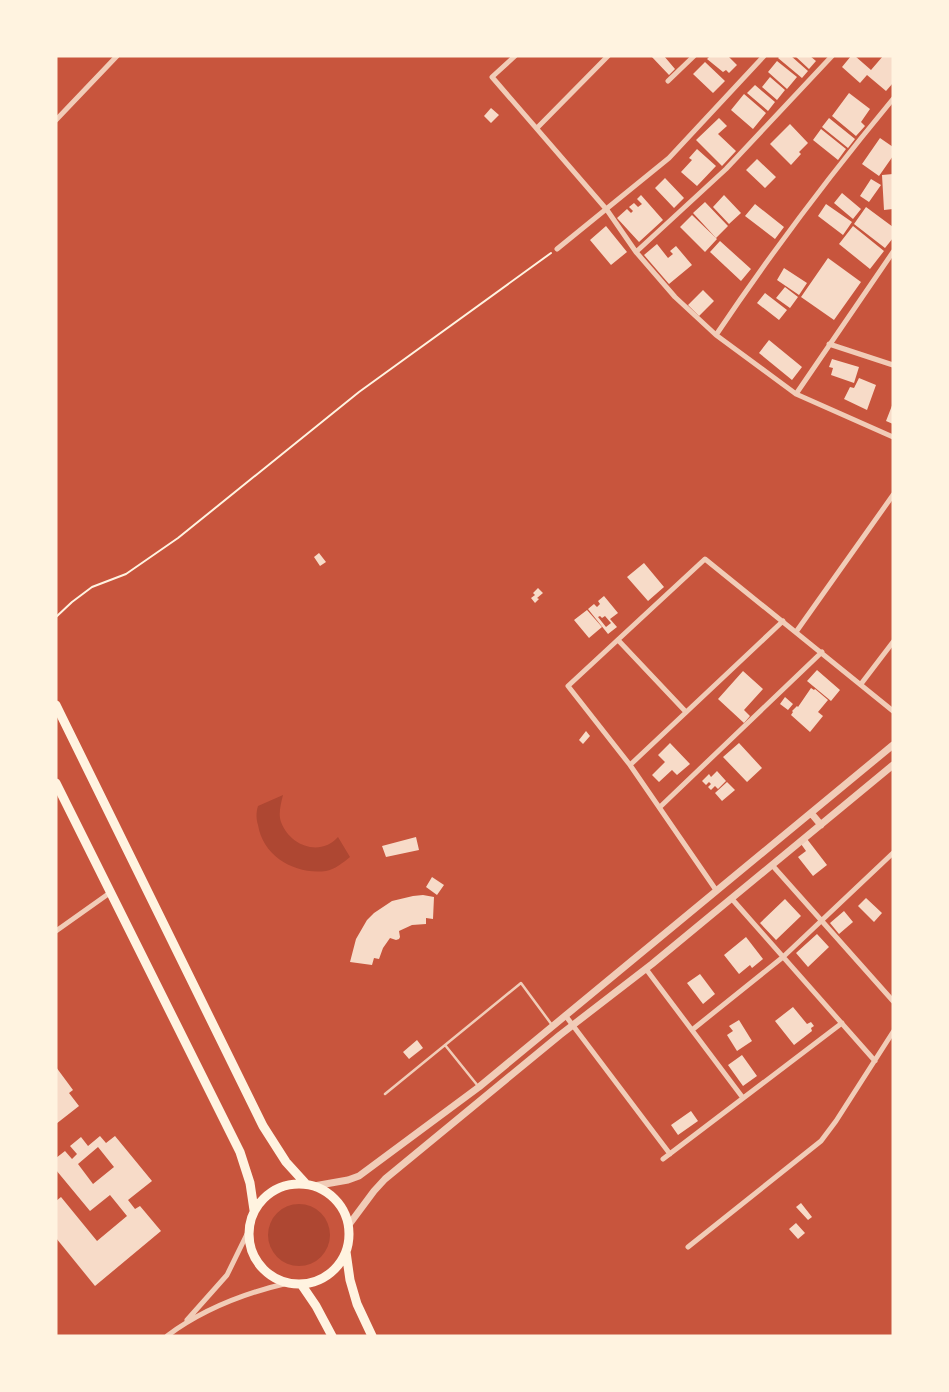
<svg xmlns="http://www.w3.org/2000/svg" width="949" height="1392" viewBox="0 0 949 1392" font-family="Roboto,sans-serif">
	<rect width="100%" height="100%" fill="#c8553d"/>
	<path fill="#ae4732" d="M283,795C281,803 278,814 281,822C290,846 320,857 338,837L350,857C344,862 334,870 326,871C296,875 263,857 258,825C256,819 256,812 258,806Z
		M268 1235a31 31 0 1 1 62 0a31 31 0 1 1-62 0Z"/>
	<path fill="#f7dbc8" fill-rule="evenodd" d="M651,56H664L675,69L669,75Z
		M710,56H728L737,65L729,73L726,70L723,72L707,59Z
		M780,56H791L808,71L802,78L778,58Z
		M795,56H810L816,61L809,69Z
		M851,56H855L871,70L883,56H893V83L886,91L867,75L860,83L842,67Z
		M777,61L797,77L787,89L768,72Z
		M705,62L725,81L713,93L693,74Z
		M770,77L785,90L777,100L762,87Z
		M755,85L775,102L768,111L747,93Z
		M849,93L870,109L861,122L865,126L856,136L832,116Z
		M744,94L766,113L753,129L731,110Z
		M491,108L499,115L491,123L484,116Z
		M719,118L727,126L718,134L736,151L722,166L696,140Z
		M829,118L855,139L848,148L822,127Z
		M790,124L808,143L799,152L801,154L791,165L770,144Z
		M821,129L846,149L838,160L813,140Z
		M880,138L893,147V156L879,176L862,164Z
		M697,149L716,166L697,186L681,172L692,160L689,158Z
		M757,159L776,177L765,188L746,170Z
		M893,174V209L884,210L882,175Z
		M665,178L684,198L674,208L655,188Z
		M871,179L881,185L869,202L860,196Z
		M842,193L861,209L853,219L834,203Z
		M641,195L663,220L639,242L617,218L627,209L631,213L633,211L629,207L634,203L638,207L642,204L637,199Z
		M724,195L741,213L729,224L713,207Z
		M705,202L728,226L716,238L693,213Z
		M755,204L784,227L775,239L745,216Z
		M826,204L852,222L843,235L818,216Z
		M866,207L893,227V238L885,248L854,224Z
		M692,215L717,239L705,252L680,227Z
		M606,226L627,252L611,265L590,240Z
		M853,226L884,251L870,269L839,244Z
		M720,241L751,269L741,281L710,252Z
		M657,244L668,258L673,254L670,251L676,246L692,265L669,284L644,255Z
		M828,258L861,282L834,320L801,297Z
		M784,268L807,283L799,295L777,280Z
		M785,287L798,297L790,308L776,298Z
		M703,290L714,301L699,316L688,305Z
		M765,293L787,310L779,320L757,303Z
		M769,340L802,367L792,380L759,353Z
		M832,359L859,367L854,383L831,375L833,368L829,367Z
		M859,378L876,385L867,410L844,399L850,387L854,388Z
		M893,403V424L886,421Z
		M319,553L326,562L320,566L314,557Z
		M644,563L664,587L648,601L627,577Z
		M538,588L543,593L537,598L539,599L535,603L531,598L535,595L533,593Z
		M604,596L618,613L610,619L617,627L608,634L588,609L594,604L597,607L600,604L598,601ZM600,616L602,618L605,616L611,623L606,627L598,617Z
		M587,610L602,627L589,638L574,620Z
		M817,670L840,690L831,701L807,681Z
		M743,671L763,689L744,710L750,716L744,723L718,699Z
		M811,688L814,690L815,689L828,700L818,712L823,716L810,732L791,715L793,712L792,711L797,706L798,707Z
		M785,697L793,704L788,710L780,704Z
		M586,731L590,736L583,744L579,740Z
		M670,743L690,764L677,775L672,770L659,782L652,775L665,762L658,755Z
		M739,743L762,768L747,782L723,757Z
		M717,771L726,781L718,789L715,786L711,790L708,787L711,784L709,782L706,785L702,781L709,774L711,777Z
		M727,782L735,790L722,801L715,793Z
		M416,837L419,850L386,857L382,846Z
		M807,839L827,865L813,876L798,857L806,851L801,844Z
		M432,877L444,885L437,895L426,887Z
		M423,895L434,897L433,919L426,918V924L412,925L399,931L400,937L399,939L396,940L390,938L383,948L379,959L374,958L372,965L350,962L356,939L367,920L374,913L392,901L413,896Z
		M866,898L882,913L874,922L858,906Z
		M785,899L801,916L776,940L760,923Z
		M844,911L853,922L839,934L830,923Z
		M817,934L829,947L808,967L796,953Z
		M746,937L763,959L752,968L750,965L739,974L724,955Z
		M700,974L715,994L703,1004L687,983Z
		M793,1007L807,1024L811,1022L814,1026L811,1028L812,1031L794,1045L775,1021Z
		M739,1020L752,1041L737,1051L727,1035L733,1031L729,1026Z
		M417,1040L423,1048L409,1059L403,1052Z
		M742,1055L757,1076L743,1086L728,1065Z
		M56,1067L73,1090L69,1093L79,1106L56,1124Z
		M691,1111L698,1121L678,1135L671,1125Z
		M100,1136L106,1143L115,1136L152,1181L128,1200L135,1209L140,1206L161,1231L95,1286L56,1238V1201L61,1197L97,1241L127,1216L110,1195L90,1211L56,1170V1158L65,1151L72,1159L77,1154L70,1146L81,1137L88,1146ZM98,1147L114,1167L93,1184L78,1164Z
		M801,1203L812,1217L808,1220L796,1207Z
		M796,1223L805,1233L798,1239L789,1229Z"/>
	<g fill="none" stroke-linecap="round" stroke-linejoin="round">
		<path stroke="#fff3e0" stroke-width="2" d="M56,617L72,602L92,587L126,574L178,538L359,392L551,253"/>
		<path stroke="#f1ccb7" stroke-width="2.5" d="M445,1045L478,1086
			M385,1094L521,983L552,1025"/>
		<path stroke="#f1ccb7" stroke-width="5" d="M515,56L492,77L607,210L636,252L675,297L716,335L796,394L893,437
			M668,81L694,56
			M56,120L117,56
			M537,128L608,56
			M557,249L669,158L764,56
			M636,252L726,169L832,56
			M716,335C771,253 830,175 893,99
			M829,344L893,365
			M796,394L893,252
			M796,632L893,495
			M618,640L686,712
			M861,684L893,642
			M630,765L783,621
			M660,807L822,652
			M772,865L893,1001
			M716,890L630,765L568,686L705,559L893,711
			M732,899L875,1061
			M56,931L111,892
			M646,969L743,1098
			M565,1015L670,1154
			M692,1030L783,957L893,853
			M663,1159L842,1023
			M688,1247L821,1141L836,1121L893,1032
			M187,1320L227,1275L249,1230
			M167,1336C203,1309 245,1293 288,1283"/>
		<path stroke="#f1ccb7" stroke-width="7" d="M811,813L821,825
			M314,1186L348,1180L359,1176L479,1087L893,745
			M348,1226L374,1191L385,1179L560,1035L652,964L893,765"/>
		<path stroke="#fff3e0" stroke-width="9" d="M56,705L263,1126L286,1162L306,1184
			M56,783L240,1152L250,1183L254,1210
			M249 1234a50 50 0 1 1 100 0a50 50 0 1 1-100 0Z
			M346,1252L350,1280L357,1304L372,1336
			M301,1284L316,1306L332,1336"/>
	</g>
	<rect width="949" height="1392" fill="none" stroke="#fff3e0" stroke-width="115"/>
</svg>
